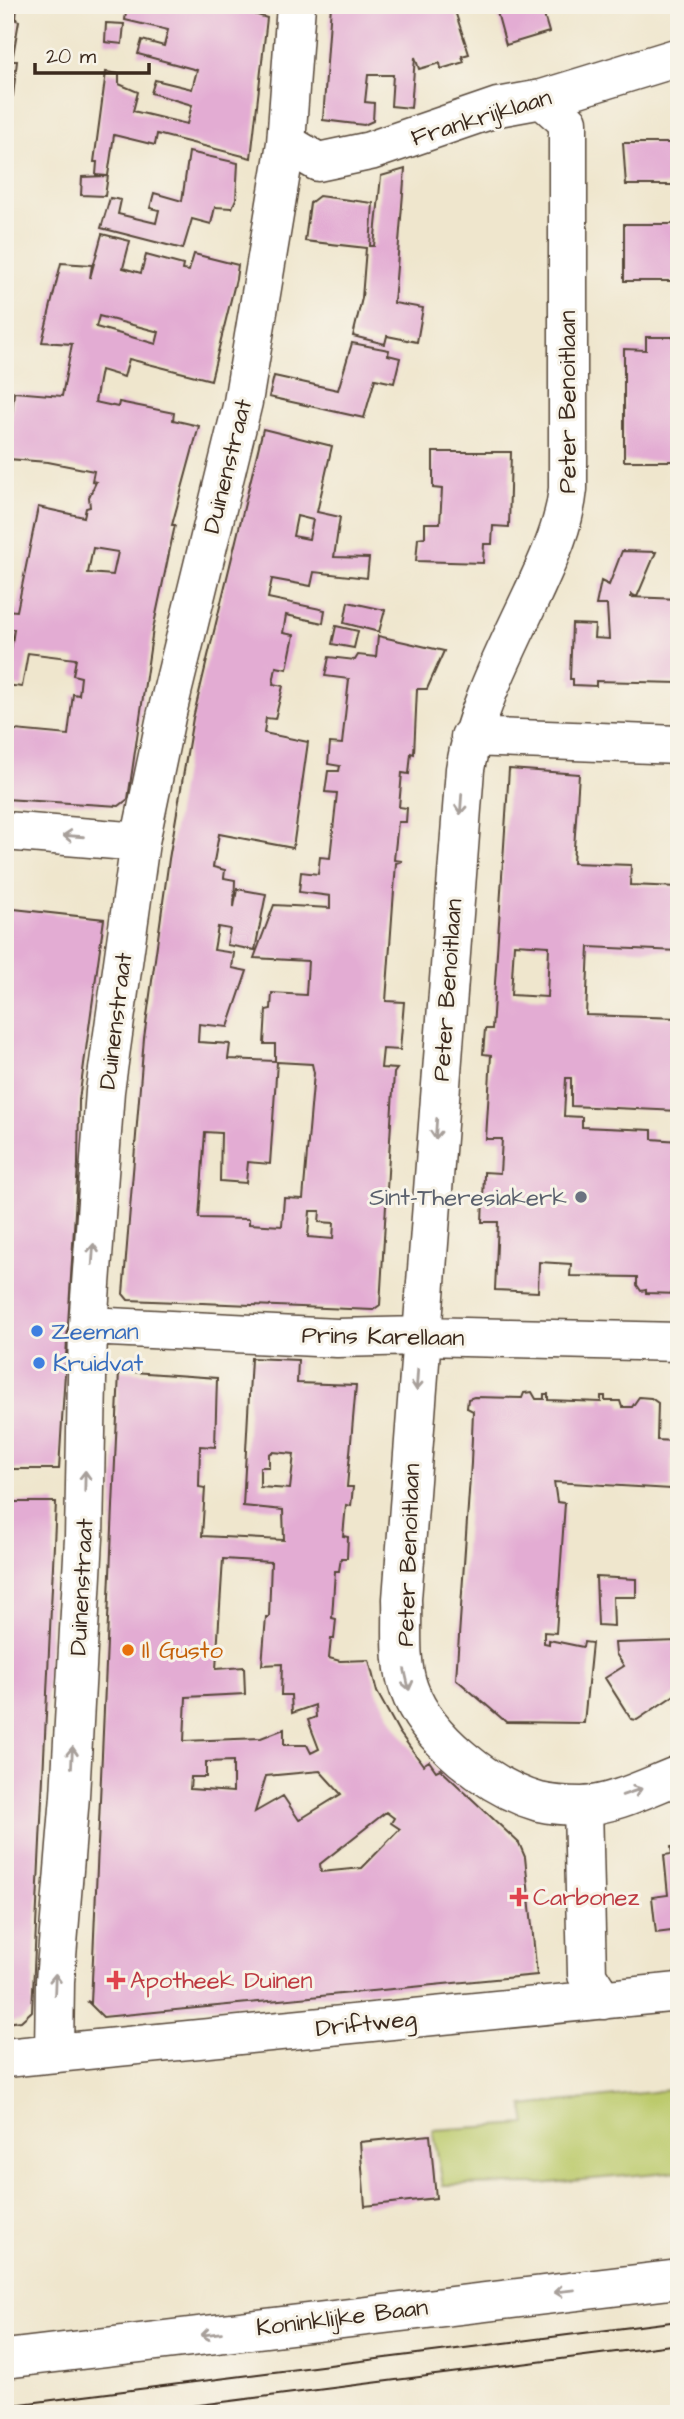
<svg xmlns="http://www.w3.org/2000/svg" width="684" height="2419" viewBox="0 0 684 2419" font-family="'Architects Daughter',sans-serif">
	<rect width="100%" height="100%" fill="#f7f3e8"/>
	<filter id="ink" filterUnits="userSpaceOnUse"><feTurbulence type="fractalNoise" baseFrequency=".0143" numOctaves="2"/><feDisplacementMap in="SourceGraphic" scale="14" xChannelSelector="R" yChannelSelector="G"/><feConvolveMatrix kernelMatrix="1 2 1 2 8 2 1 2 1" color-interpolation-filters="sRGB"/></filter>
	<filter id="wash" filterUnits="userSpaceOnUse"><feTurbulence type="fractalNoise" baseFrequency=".00686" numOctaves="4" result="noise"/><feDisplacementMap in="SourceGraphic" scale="28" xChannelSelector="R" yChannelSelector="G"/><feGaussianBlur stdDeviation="1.57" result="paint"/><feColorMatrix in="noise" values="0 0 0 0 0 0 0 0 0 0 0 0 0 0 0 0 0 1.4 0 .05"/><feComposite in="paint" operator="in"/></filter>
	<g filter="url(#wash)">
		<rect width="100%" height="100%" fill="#efe6cd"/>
		<path fill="#bcca6c" stroke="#7c7a45" stroke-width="2" d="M679,2089V2171L539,2184L443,2185L433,2130L526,2124L523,2106Z"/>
		<g id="blocks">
			<path fill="#e3acd3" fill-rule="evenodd" d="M5,5H17L16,20L19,21L12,61H17L13,96H9L7,118L13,119L7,177Z
				M127,5H226L267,18L251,158L157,134L155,145L114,135L105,196L81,195L82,177L107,176L96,175L97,162H94L106,72L119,74V84L138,92L133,111L187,124L192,105L151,93L155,80L192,89L197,70L138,54L142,40L164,46L168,30L125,20Z
				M331,5H453L469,54L462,56L464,62L441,69L440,63L419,69L415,57L411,108L391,106L393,75H368L365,102L374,103L373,121L364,125L323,120Z
				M495,5H541L549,32L506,45Z
				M106,23L124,24L122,44L105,42Z
				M623,143H679V185H626Z
				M189,152L238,163L236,199L232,208L215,207L211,224L192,219L183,249L101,228L110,198L121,200L118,214L156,223L159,210L150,208L154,193L182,201Z
				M405,169L394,303L423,308L417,342L387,336L385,344L353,336L362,298L366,248L305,241L310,203L319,196L373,203L370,246H374L381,176Z
				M624,224H679V281H624Z
				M102,234L130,241L123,268L141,273L146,255L183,265L182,270L189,271L194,254L238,265L236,279L211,380L129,359L124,377L101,370L95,402L118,407L119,402L174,413L173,420L199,426L172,525H175L153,629L128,799L119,806L5,799V729L68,735L73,694L79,695L81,677L73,675L76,659L28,653L22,687L5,685V656L11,651L14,629H5V610L17,611L38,507L84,517L86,508L90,507L89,497L96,482L92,481L94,471L48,462L8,459L14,392L62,396L72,344L42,342L61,263L92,265L90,278ZM99,316L159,332L156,344L96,327ZM93,548L118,552L113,575L88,573Z
				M646,337H677L679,461H624V349L646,350Z
				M352,343L389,350L388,355L400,358L394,383L375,379L364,418L269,397L274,376L338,390Z
				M263,429L332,446L317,512L340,517L334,557L369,558L367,578L314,572L311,586L272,579L268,598L325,610L323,623L286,615L283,633L294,635L287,669L276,667L273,684L283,686L275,719L266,718L264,733L308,742L293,848L219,834L213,867L225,870L224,878L235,880L234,907L237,889L266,894L255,950L227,945L230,929L218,927L214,950L234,953L232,968L247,971L228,1027L199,1024L198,1042L230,1044L228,1059L275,1061V1044H264L266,1010L271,1009L272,993L306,995L308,961L254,958L274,905L330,908V896L299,892L301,872L318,874L320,857L330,858L337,793L325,792L328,771H339L340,766L328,764L330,743L342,744L349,679L325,676L329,657L355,660L358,655L376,657L378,636L444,651L427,689H417L414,754L411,753L409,774L402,773L399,807L407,808L406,822H398L394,860L402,861L396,863L386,1001L404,1002L400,1050L383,1049L381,1068L397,1069L394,1073L380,1305L373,1310L128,1300L123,1294L144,1038L169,859L193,718ZM297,516L313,520L309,539L293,536ZM277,1062L312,1064L314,1073L303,1199L284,1198L282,1226L249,1224V1219L199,1218L205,1132L221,1133L220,1181L246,1183L248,1162L270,1164ZM310,1211H320L319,1222L334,1223L333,1239L308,1237Z
				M433,452H511L509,527L493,526L492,544H484L483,563L416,561L418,538L425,537V523H440L442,489L433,488Z
				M622,551L656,552L637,597L631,594V597L679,599V683L596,681V686L573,685V679H570L572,624L595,625L594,638L609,639L607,605H596L601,581L609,585Z
				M348,602L385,610L379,632L344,623Z
				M336,626L358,631L354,648L332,644Z
				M509,769L579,774L573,863L631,865L630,885L679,887V951L589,947L586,1015L679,1018V1111L571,1106V1078H566L564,1116L582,1117V1127L652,1130V1139L679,1141V1294L646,1293V1290L641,1291L637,1285V1277L570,1276L571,1264L539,1262L538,1292L495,1290L498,1222H482L484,1176V1172L500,1173L502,1139H486L491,1055L483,1054L485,1029H492ZM514,944L549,946L547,997L511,995Z
				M5,908L104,919L79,1100L78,1164L59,1469H5V977L10,939H5Z
				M251,1358L298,1360L297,1383L356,1385L347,1487H353L351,1506L346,1505L343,1536L348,1537L347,1558H341L339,1571H335L332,1618L336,1619L334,1639H331L329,1658L340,1661L369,1660L377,1692L399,1732L423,1765L429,1761L436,1771L440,1769L519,1843L525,1857L537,1975L103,2017L87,2001L91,2003L119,1371L217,1378L215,1447L200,1446L199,1487L205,1488L202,1536L284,1540L283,1510L243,1506ZM273,1452L294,1454L290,1489L260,1487V1467H269V1454ZM223,1559L271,1562L269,1617H266L262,1665L282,1664L281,1695H291L292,1713L315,1705L316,1717L308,1720L319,1749L311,1753L307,1745H284V1729L261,1738L184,1741L186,1697L245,1694L244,1667L216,1669ZM233,1761V1792L190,1789L191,1777H206V1762ZM320,1771L341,1794L299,1820L283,1796L255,1812L266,1776ZM386,1812L394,1818L391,1823L400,1829L362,1868L321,1872L320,1864Z
				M532,1392L536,1399H544V1394H548V1400L601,1402V1396H605V1401H620L622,1407H632L639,1397L651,1398L658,1403L657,1440L672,1441L671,1489L554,1482L557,1502L565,1503L556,1633L544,1632V1643L549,1644V1640L583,1647L584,1642L592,1643L584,1723L506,1722L456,1679L471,1463L473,1411L467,1408L468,1399L474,1397L522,1398L524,1393Z
				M5,1502H56L32,2011L21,2021L5,2023Z
				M596,1577L636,1579V1597H613L614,1626L598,1625Z
				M679,1641V1692L637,1720L631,1719L605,1678L624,1666L616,1654L615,1643Z
				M679,1846V1930L656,1933L652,1897L668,1895L664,1855L672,1854L671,1847Z
				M430,2135L436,2198L365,2206L360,2142Z"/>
		</g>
	</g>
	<g filter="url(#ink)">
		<use href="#blocks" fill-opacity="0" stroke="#564638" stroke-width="2"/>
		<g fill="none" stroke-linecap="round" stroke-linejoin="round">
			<defs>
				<path id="minor" d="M542,99L568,122V489C564,528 548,560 532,595C506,651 476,707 465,769L402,1599C403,1627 399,1662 409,1689C426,1738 490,1788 539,1802C552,1805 568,1806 582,1806C613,1805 650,1786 679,1775
					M286,143L318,162L370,151L498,107L542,99L679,57
					M470,737L679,745
					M5,831L140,842
					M88,1326L337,1338L421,1336L679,1342
					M583,1806L587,1975L603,2000
					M54,2053L55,1981L70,1796L84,1538L88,1326L105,1091L140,842L166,717L243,402L286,143L296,5
					M5,2058L679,1992"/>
				<path id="major" d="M5,2359L679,2279"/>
			</defs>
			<use href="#minor" stroke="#564638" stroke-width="41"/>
			<use href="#major" stroke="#564638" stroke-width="41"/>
			<use href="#minor" stroke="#fff" stroke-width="38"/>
			<use href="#major" stroke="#fff" stroke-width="38"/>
			<path stroke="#3b2a1e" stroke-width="2" d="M5,2406L679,2321
				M129,2414L679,2344"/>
		</g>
		<defs><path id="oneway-shaft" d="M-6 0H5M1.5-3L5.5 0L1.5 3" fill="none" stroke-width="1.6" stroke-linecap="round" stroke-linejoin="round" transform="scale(1.75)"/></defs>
		<g stroke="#a79f9a">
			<use href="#oneway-shaft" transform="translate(461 804) rotate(94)"/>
			<use href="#oneway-shaft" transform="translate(73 836) rotate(-176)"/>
			<use href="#oneway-shaft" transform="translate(436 1129) rotate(94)"/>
			<use href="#oneway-shaft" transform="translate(93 1254) rotate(-86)"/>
			<use href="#oneway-shaft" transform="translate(417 1380) rotate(94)"/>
			<use href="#oneway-shaft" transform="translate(85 1481) rotate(-89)"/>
			<use href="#oneway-shaft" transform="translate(407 1680) rotate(77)"/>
			<use href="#oneway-shaft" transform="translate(72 1757) rotate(-87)"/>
			<use href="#oneway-shaft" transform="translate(632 1792) rotate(-19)"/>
			<use href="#oneway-shaft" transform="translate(55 1984) rotate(-88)"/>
			<use href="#oneway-shaft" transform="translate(564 2291) rotate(174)"/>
			<use href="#oneway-shaft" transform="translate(211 2334) rotate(173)"/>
		</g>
	</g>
	<circle fill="#6b7280" stroke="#f7f3e8" stroke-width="2.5" cx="581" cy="1197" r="7"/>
	<g fill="#3f7fe0" stroke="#f7f3e8" stroke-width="2.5">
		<circle cx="37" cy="1331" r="7"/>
		<circle cx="39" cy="1363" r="7"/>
	</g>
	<circle fill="#e8710a" stroke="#f7f3e8" stroke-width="2.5" cx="128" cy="1650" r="7"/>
	<g fill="#e0444e" stroke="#f7f3e8" stroke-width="2.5">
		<path d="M515.5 1886.5h7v7h7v7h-7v7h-7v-7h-7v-7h7z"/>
		<path d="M112.5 1969.5h7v7h7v7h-7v7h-7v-7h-7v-7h7z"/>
	</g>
	<g text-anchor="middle" stroke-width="6" stroke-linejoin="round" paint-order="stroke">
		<g font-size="24" fill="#3b2a1e" stroke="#f7f3e8">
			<text transform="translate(481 117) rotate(-17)" y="8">Frankrijklaan</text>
			<text transform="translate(567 402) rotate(-90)" y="8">Peter Benoitlaan</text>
			<text transform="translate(227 466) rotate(-76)" y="8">Duinenstraat</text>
			<text transform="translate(447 990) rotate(-86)" y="8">Peter Benoitlaan</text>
			<text transform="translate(115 1021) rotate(-83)" y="8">Duinenstraat</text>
			<text transform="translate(383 1336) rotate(1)" y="8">Prins Karellaan</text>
			<text transform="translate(408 1555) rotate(-88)" y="8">Peter Benoitlaan</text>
			<text transform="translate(81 1587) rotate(-87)" y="8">Duinenstraat</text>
			<text transform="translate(366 2023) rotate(-6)" y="8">Driftweg</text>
			<text transform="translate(342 2317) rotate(-7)" y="8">Koninklijke Baan</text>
		</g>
		<g font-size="24" fill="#5b616d" stroke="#f7f3e8" text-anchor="end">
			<text x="567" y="1205">Sint-Theresiakerk</text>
		</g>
		<g font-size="24" fill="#366cbe" stroke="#f7f3e8" text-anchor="start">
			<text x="51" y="1339">Zeeman</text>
			<text x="53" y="1371">Kruidvat</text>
		</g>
		<g font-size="24" fill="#c56008" stroke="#f7f3e8" text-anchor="start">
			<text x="142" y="1658">Il Gusto</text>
		</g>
		<g font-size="24" fill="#be3a42" stroke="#f7f3e8" text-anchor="start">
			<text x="533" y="1905">Carbonez</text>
			<text x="130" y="1988">Apotheek Duinen</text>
		</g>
	</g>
	<rect width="684" height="2419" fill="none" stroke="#f7f3e8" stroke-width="28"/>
	<path d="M35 63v10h114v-10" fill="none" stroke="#3b2a1e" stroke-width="3.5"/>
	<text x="46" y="63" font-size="21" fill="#3b2a1e" stroke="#f7f3e8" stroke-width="5" paint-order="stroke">20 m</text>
</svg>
